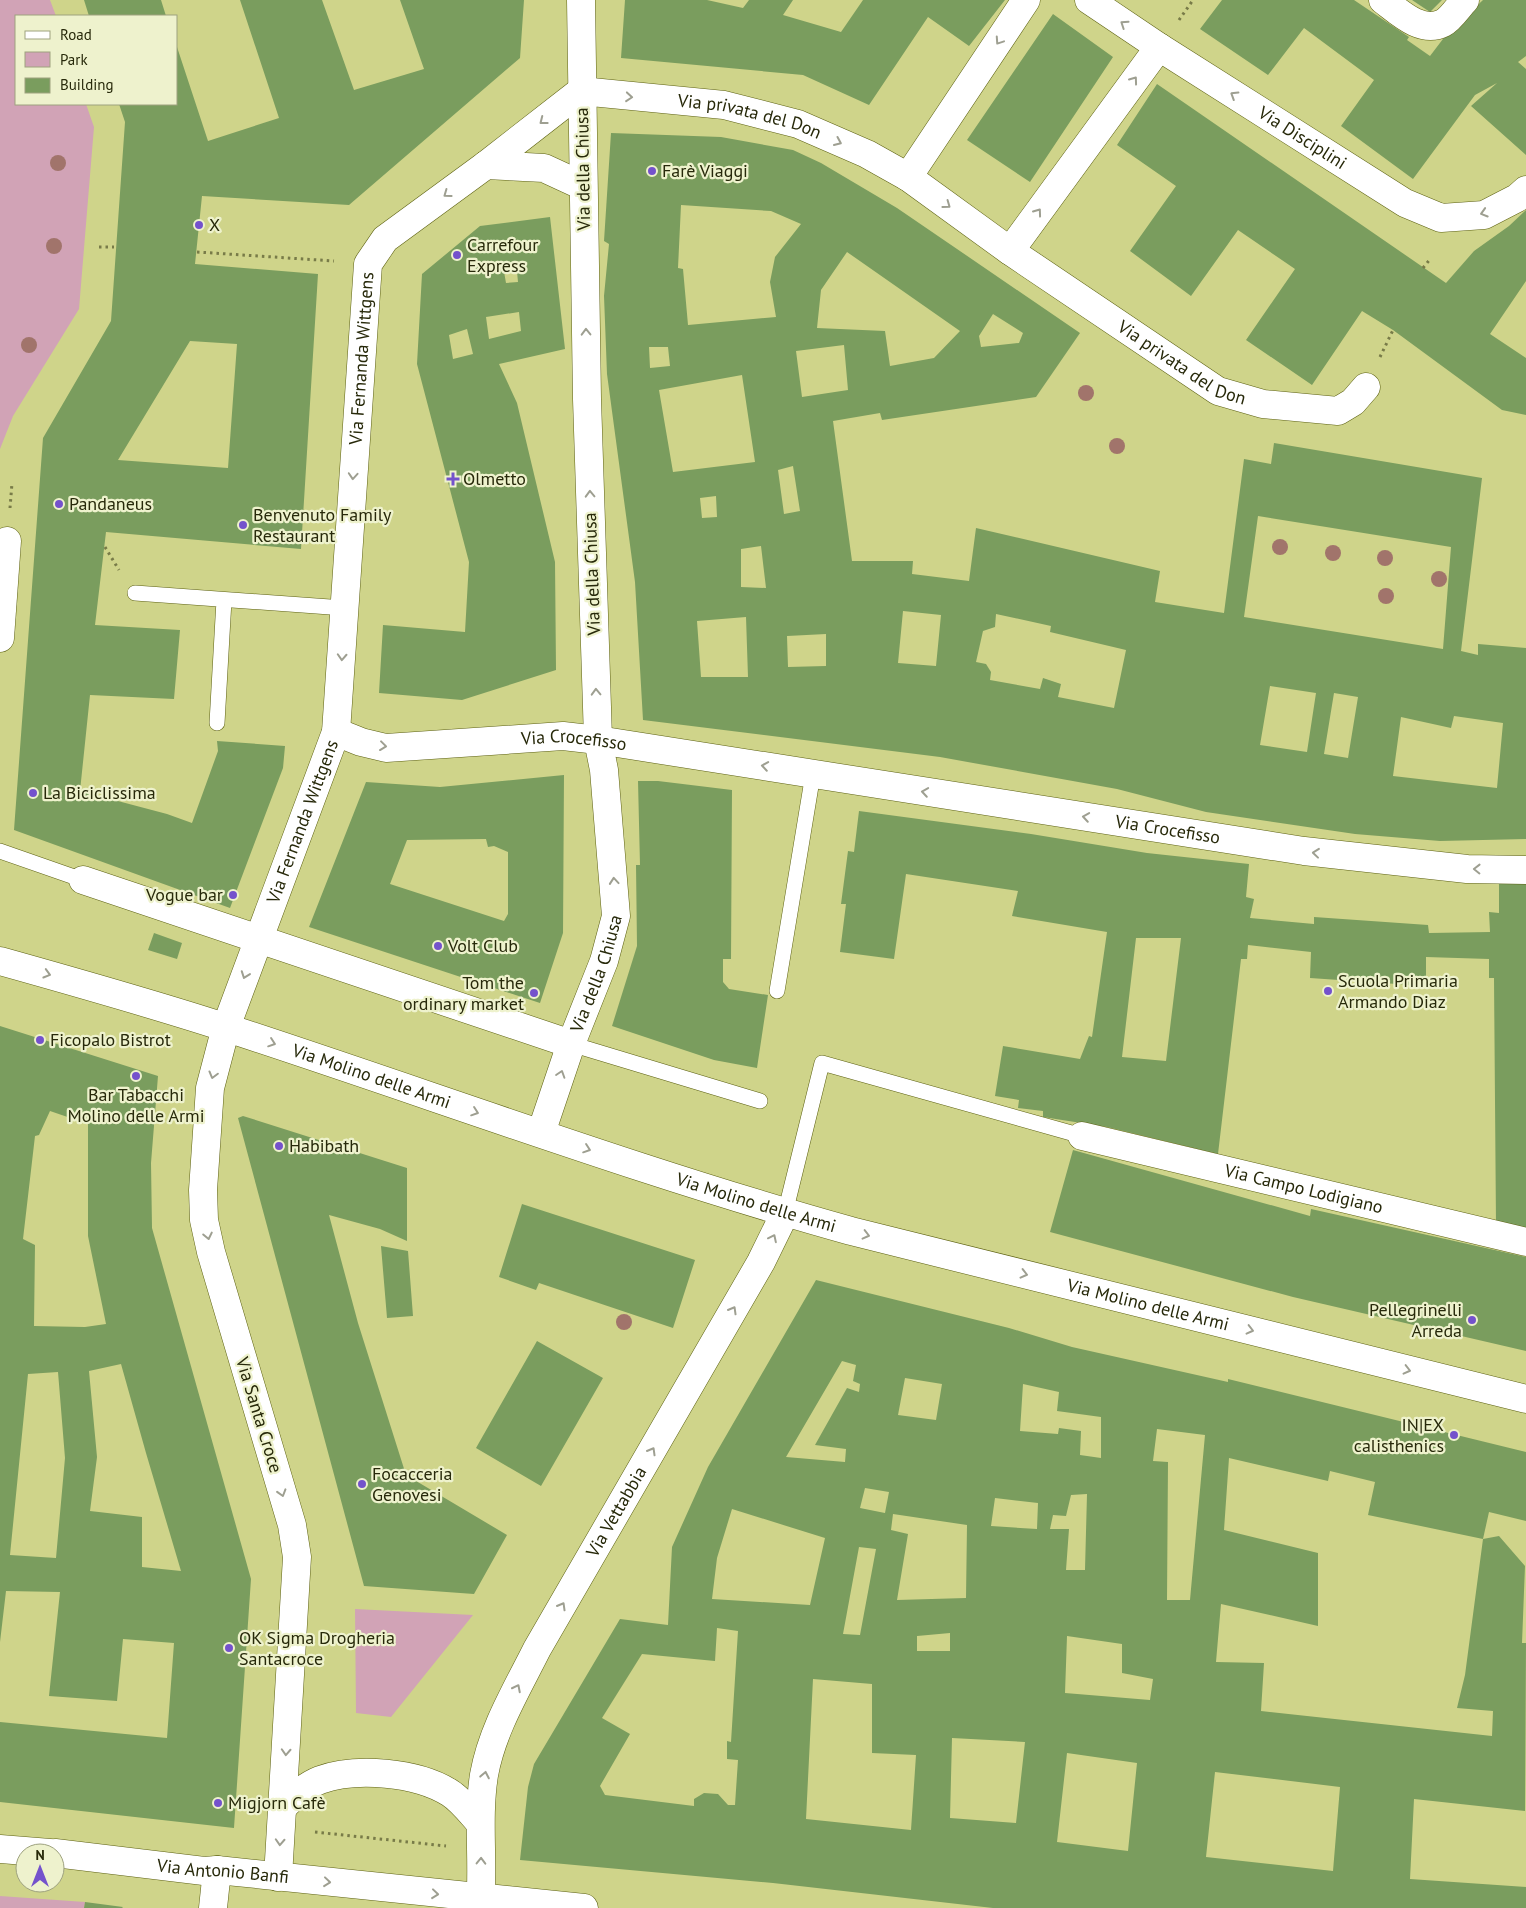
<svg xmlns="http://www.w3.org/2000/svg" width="1526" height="1908" viewBox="0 0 1526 1908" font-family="'PT Sans',sans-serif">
	<rect width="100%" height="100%" fill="#cfd48a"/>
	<path fill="#d1a3b6" d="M0,0H50L56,16H16V104H86L94,127L79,309L13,416L0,449Z
		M355,1609L473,1615L391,1717L356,1713Z
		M0,1896L85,1902L84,1908H0Z"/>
	<path fill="#7a9d5e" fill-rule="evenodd" d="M84,0H161L166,16H89Z
		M240,0H322L354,90L424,69L400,0H524L520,58L349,205L202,196L195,264L318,274L301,549L106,532L95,625L180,630L174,699L90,695L80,791L167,814L192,823L218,751L217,741L285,746L283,768L230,908L14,830L43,438L111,321L125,122L119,104H176L177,47L208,141L279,118ZM190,341L237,344L228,468L118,460Z
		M625,0H707L743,8L749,0H793L783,15L841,32L863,0H1005L969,46L928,17L869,105L803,75L621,58Z
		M1222,0H1354L1409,37L1407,40L1430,56L1446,35L1483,0H1526V56L1518,62L1526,69V155L1471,106L1497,83L1475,95L1413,179L1341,126L1374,80L1304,28L1268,75L1200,29Z
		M1412,0H1442L1430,12Z
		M1053,14L1113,57L1030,182L967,140Z
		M1157,84L1446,283L1474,251L1509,226L1526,210V281L1490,334L1526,358V415L1502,410L1393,330L1362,311L1312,385L1246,340L1295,269L1238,230L1191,296L1130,251L1176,186L1117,145Z
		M611,133L721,137L793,150L821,163L897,208L1080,333L1036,397L882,420L880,413L833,421L852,561H913L912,574L969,581L976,528L1160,571L1155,602L1224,613L1244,459L1271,464L1274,443L1482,478L1461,651L1478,655V644L1526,648V839L1440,841L1355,834L1206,812L1117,789L940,757L643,720L635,582L607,374L604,296L609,244L604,241ZM681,205L771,211L801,224L775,257L770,282L776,317L688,325L683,269L678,268ZM847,252L960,331L934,358L890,366L885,331L817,328L821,290ZM993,314L1023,333L1019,343L981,347L979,336ZM844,345L848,390L802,397L796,351ZM649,347H668L670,366L650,368ZM742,375L755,462L673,472L659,390ZM793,466L800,511L784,514L778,470ZM716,496L717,517L702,518L700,498ZM1258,516L1451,547L1443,649L1244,617ZM761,546L766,588L741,587V549ZM903,611L941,615L936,666L898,663ZM996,614L1051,626L1050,632L1126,650L1114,708L1058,697L1061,684L1043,678L1040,689L990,680L991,672L986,664L976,662L983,631L995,627ZM746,617L748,677H701L697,621ZM826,634V666L788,667L787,636ZM1270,686L1316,693L1307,752L1260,745ZM1334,693L1358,697L1348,758L1324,754ZM1454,716L1503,723L1497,788L1393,776L1401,717L1451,728Z
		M550,217L565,349L499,364L517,403L555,562L556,670L462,700L379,693L383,625L465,632L469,562L417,364L422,274L480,226ZM516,261L518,282L506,283L503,266ZM519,312L521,331L489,339L486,317ZM467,329L473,354L453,359L449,335Z
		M564,775L563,933L540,1003L309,927L366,782L440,787ZM486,839L488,847L494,846L508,852V914L504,921L390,884L407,840Z
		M638,781H658L732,790L731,959H723V982L729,989L768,995L757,1068L714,1060L612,1026L637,946L636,865H640Z
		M859,811L1031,834L1147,853L1249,864L1246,897L1254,899L1250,918L1314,924V917L1428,925L1429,933L1490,932L1489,912L1499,913V880L1526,881V1231L1496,1224L1494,978H1489V959L1426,957V986L1310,978L1311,952L1248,945L1247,959H1241L1218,1154L1107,1127L1043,1117V1111L1018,1108L1019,1100L995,1096L1003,1046L1080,1059L1089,1036L1092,1037L1107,932L1012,916L1018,891L906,874L894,959L840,952L846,904H841L848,851L854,852ZM1136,938H1181L1166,1061L1122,1057Z
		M154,933L182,943L177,959L148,950Z
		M0,1026L158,1076L151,1163L152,1228L251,1579L234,1828L0,1802V1722L167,1738L174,1643L123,1639L117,1701L49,1696L60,1592L6,1591L0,1642ZM50,1111L88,1124V1236L106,1324L85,1327L34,1326L35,1245L23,1239L35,1136L39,1135ZM121,1364L146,1453L181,1571L142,1567V1517L90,1511L97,1457L89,1371ZM58,1372L65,1458L56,1558L10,1555L28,1374Z
		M243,1116L407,1168V1241L380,1229L329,1215L358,1323L406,1475L507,1535L474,1594L364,1586L238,1118Z
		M1073,1150L1310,1216L1311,1209L1526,1257V1351L1293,1297L1050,1232Z
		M522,1204L695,1260L673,1328L539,1283L536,1290L499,1277Z
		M381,1246L408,1251L413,1316L387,1318Z
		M816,1280L1009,1328L1072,1347L1228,1382V1379L1526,1452V1521L1489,1512L1483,1539L1499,1536L1525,1566L1522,1643H1526L1525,1811L1414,1799L1410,1879L1526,1887V1908H993L773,1883L520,1860L528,1787L534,1764L620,1619L668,1625L672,1547L708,1467ZM842,1361L856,1365L853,1381L860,1384L859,1392L847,1388L815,1445L846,1449L845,1462L786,1457ZM905,1378L942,1384L936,1420L898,1415ZM1023,1384L1059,1392L1057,1411L1101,1417V1458L1080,1455L1081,1431L1059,1428L1058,1434L1020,1431ZM1157,1429L1205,1435L1190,1600H1167L1168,1462L1153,1461ZM1229,1458L1328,1481L1330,1471L1375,1482L1368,1515L1483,1539L1465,1675L1457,1708L1493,1711L1492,1736L1261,1711L1264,1663L1216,1662L1221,1604L1318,1626V1553L1224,1530ZM865,1488L889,1492L885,1513L860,1508ZM1087,1494L1085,1570H1066L1069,1529H1050L1053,1515L1066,1516L1071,1495ZM995,1498L1038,1503L1037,1529L991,1526ZM732,1509L825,1538L810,1605L712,1599L717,1558ZM893,1514L967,1525L966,1598L897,1600L908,1534L891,1530ZM859,1547L876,1549L860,1635L843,1634ZM717,1628L738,1631L731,1742L727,1741V1759L738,1760L735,1805H728L718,1794L704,1793L694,1799V1806L605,1795L600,1786L630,1734L602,1718L642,1654L715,1661ZM950,1633V1651H917V1636ZM1067,1636L1122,1644V1673L1153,1679L1150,1700L1065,1693ZM813,1679L872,1684V1753L916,1755L911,1830L806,1819ZM952,1738L1025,1742L1016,1823L950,1818ZM1067,1753L1137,1763L1128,1851L1057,1842ZM1215,1772L1340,1787L1333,1871L1206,1857Z
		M537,1341L603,1378L541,1486L476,1448Z
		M85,1902L123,1907L122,1908H84Z"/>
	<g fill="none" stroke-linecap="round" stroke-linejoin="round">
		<defs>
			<path id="lane" d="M135,593L344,608
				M217,723L224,600
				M0,851L83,880
				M777,991L813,774
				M571,1044L760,1101
				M785,1213L822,1063L1082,1136"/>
			<g id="street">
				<path id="s1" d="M1089,0L1159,47L1405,203L1441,218L1484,215L1517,198L1526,190"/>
				<path d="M1383,0C1399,12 1421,34 1443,23C1451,19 1459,6 1465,0"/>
				<path id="s2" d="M581,91L724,105L798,124L867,154L908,177L1010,251L1218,391L1263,404L1338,411L1353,402L1366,387"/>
				<path d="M486,165L544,168L583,186"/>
				<path d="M908,177L1026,0"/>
				<path d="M1010,251L1159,47"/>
				<path d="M0,638L7,541"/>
				<path id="s3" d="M336,732L361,742L386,748L563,736L598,740L1304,851L1467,869L1526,870"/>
				<path d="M83,880L571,1044"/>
				<path id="s4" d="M541,1133L571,1044L604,961L616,916L604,770L598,740L597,707L587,399L581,0"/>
				<path id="s5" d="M1082,1136L1526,1242"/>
				<path d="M283,1807C293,1797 307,1785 320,1780C356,1767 417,1772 450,1793C461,1800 471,1813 480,1823"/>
				<path d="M0,1849L50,1853"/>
				<path id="s6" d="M55,1853L204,1871L217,1870L584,1908"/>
				<path id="s7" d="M278,1877L297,1557L292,1525L211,1252L204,1220L203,1190L210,1088L226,1027L336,732L368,264L385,239L486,165L581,91"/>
				<path d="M213,1908L217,1870"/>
				<path id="s8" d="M480,1908C484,1864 477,1819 484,1775C492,1730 517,1689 537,1649L761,1262L785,1213"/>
			</g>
			<g id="secondary">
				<path id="s9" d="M0,961C75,982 150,1003 224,1027C433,1095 639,1172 851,1231L1526,1399"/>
			</g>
		</defs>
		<use href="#lane" stroke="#5d6112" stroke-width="16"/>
		<use href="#street" stroke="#5d6112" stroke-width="29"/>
		<use href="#secondary" stroke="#5d6112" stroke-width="29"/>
		<path stroke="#787b48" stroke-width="3" stroke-dasharray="2.5 4" stroke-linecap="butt" d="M1179,20L1193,0
			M99,247H114
			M197,252L334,261
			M1423,268L1431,258
			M1380,357L1393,330
			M10,508L12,483
			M105,547L119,570
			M315,1832L446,1846"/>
		<use href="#lane" stroke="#fff" stroke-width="15"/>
		<use href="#street" stroke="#fff" stroke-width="28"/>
		<use href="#secondary" stroke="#fff" stroke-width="28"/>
	</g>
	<g fill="#a1746b">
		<circle cx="58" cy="163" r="8"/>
		<circle cx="54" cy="246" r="8"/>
		<circle cx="29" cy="345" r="8"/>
		<circle cx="1086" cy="393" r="8"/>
		<circle cx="1117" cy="446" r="8"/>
		<circle cx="1280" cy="547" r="8"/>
		<circle cx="1333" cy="553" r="8"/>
		<circle cx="1385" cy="558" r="8"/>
		<circle cx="1439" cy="579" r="8"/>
		<circle cx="1386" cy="596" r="8"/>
		<circle cx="624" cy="1322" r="8"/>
	</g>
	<defs><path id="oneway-chevron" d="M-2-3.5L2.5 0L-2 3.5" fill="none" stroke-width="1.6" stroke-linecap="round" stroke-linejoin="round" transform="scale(1.25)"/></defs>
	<g stroke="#9e9f91">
		<use href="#oneway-chevron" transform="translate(1124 24) rotate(-146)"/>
		<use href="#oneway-chevron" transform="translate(999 41) rotate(124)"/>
		<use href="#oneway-chevron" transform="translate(1134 80) rotate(-54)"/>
		<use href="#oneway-chevron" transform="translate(1234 95) rotate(-148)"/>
		<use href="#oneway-chevron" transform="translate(629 97) rotate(5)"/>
		<use href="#oneway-chevron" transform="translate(543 121) rotate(142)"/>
		<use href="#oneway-chevron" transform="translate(838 142) rotate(24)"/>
		<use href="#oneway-chevron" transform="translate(447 194) rotate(144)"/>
		<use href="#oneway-chevron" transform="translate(947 205) rotate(36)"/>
		<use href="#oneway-chevron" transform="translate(1038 212) rotate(-54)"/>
		<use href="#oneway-chevron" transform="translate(1484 213) rotate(163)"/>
		<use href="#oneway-chevron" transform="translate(586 332) rotate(-91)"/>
		<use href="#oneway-chevron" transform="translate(353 476) rotate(94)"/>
		<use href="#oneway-chevron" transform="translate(590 494) rotate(-92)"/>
		<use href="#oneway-chevron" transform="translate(342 657) rotate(93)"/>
		<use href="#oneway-chevron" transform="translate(596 692) rotate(-92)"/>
		<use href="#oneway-chevron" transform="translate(383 746) rotate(7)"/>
		<use href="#oneway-chevron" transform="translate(765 766) rotate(-171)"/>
		<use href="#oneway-chevron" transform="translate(925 792) rotate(-171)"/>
		<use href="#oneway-chevron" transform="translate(1086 817) rotate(-171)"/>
		<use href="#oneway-chevron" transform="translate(1316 853) rotate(-174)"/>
		<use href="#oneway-chevron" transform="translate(1477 869) rotate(-179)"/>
		<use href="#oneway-chevron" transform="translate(614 881) rotate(-95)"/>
		<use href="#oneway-chevron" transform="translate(47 974) rotate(16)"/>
		<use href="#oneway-chevron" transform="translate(245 975) rotate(110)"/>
		<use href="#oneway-chevron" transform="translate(272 1043) rotate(19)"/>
		<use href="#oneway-chevron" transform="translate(561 1074) rotate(-72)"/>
		<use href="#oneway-chevron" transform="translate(213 1075) rotate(105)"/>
		<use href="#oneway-chevron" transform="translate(475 1112) rotate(19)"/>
		<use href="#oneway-chevron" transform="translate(587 1149) rotate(19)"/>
		<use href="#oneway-chevron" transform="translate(866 1235) rotate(14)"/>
		<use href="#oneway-chevron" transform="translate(208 1236) rotate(78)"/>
		<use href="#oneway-chevron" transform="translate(773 1238) rotate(-64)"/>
		<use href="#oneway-chevron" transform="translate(1024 1274) rotate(14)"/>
		<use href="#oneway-chevron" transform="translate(733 1310) rotate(-60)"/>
		<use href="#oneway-chevron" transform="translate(1250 1330) rotate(14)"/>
		<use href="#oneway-chevron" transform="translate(1407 1370) rotate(14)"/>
		<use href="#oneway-chevron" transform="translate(652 1451) rotate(-60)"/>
		<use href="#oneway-chevron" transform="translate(282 1493) rotate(73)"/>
		<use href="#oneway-chevron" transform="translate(562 1606) rotate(-60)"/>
		<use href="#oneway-chevron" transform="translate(517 1688) rotate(-63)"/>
		<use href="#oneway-chevron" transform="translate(286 1752) rotate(93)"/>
		<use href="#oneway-chevron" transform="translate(485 1775) rotate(-79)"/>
		<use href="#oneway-chevron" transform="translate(280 1842) rotate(93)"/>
		<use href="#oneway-chevron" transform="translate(481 1861) rotate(-89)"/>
		<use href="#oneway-chevron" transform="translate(327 1882) rotate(6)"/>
		<use href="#oneway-chevron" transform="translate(435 1894) rotate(6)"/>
	</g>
	<g fill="#7452cc" stroke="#eef2cd" stroke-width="2">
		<circle cx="652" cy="171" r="5"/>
		<circle cx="199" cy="225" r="5"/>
		<circle cx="457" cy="255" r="5"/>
		<path d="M450.5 471.5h5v5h5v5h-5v5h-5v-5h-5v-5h5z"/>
		<circle cx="59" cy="504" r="5"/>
		<circle cx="243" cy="525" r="5"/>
		<circle cx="33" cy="793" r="5"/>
		<circle cx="233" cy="895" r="5"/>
		<circle cx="438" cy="946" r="5"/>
		<circle cx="1328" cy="991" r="5"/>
		<circle cx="534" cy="993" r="5"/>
		<circle cx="40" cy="1040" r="5"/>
		<circle cx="136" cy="1076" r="5"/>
		<circle cx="279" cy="1146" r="5"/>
		<circle cx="1472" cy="1320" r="5"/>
		<circle cx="1454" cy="1435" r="5"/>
		<circle cx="362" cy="1484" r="5"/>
		<circle cx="229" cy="1648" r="5"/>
		<circle cx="218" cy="1803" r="5"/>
	</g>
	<g text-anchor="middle" stroke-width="4.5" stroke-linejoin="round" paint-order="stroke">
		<g font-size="18" fill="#27290a" stroke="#eef2cd">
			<text dy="6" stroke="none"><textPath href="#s2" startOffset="171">Via privata del Don</textPath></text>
			<text dy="6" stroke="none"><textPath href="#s1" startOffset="254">Via Disciplini</textPath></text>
			<text transform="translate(583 169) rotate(-91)" y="6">Via della Chiusa</text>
			<text dy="6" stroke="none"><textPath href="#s7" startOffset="1555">Via Fernanda Wittgens</textPath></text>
			<text dy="6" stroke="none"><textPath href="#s2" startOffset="674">Via privata del Don</textPath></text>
			<text transform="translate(592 574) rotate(-92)" y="6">Via della Chiusa</text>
			<text dy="6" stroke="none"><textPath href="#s3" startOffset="241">Via Crocefisso</textPath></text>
			<text dy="6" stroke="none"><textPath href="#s7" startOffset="1085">Via Fernanda Wittgens</textPath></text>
			<text dy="6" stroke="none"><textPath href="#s3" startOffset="842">Via Crocefisso</textPath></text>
			<text dy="6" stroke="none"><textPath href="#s4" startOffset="169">Via della Chiusa</textPath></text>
			<text dy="6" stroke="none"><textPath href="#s9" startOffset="389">Via Molino delle Armi</textPath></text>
			<text dy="6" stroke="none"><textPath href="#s5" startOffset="228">Via Campo Lodigiano</textPath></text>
			<text dy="6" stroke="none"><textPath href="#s9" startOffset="794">Via Molino delle Armi</textPath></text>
			<text dy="6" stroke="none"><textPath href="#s9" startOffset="1199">Via Molino delle Armi</textPath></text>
			<text transform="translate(259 1415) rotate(73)" y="6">Via Santa Croce</text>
			<text dy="6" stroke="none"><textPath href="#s8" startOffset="429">Via Vettabbia</textPath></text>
			<text dy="6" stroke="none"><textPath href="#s6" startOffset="169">Via Antonio Banfi</textPath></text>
		</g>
		<g font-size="18" fill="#27290a" stroke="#eef2cd" text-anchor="start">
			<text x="662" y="177">Farè Viaggi</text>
			<text x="209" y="231">X</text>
			<text x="467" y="251">Carrefour<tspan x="467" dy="21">Express</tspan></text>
			<text x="463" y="485">Olmetto</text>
			<text x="69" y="510">Pandaneus</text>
			<text x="253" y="521">Benvenuto Family<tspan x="253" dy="21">Restaurant</tspan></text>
			<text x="43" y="799">La Biciclissima</text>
			<text x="223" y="901" text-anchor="end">Vogue bar</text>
			<text x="448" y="952">Volt Club</text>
			<text x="1338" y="987">Scuola Primaria<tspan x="1338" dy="21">Armando Diaz</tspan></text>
			<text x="524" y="989" text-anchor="end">Tom the<tspan x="524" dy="21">ordinary market</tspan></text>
			<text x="50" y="1046">Ficopalo Bistrot</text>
			<text x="136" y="1101" text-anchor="middle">Bar Tabacchi<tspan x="136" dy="21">Molino delle Armi</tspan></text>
			<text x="289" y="1152">Habibath</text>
			<text x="1462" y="1316" text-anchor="end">Pellegrinelli<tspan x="1462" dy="21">Arreda</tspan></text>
			<text x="1444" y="1431" text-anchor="end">IN|EX<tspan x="1444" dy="21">calisthenics</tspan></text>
			<text x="372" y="1480">Focacceria<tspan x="372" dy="21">Genovesi</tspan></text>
			<text x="239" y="1644">OK Sigma Drogheria<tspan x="239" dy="21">Santacroce</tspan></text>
			<text x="228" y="1809">Migjorn Cafè</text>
		</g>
	</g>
	<rect x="15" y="15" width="162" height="90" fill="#eef2cd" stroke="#9ea27f"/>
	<rect x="25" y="31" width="25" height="8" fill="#ffffff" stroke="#9ea27f"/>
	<text x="60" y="40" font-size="15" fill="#27290a">Road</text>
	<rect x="25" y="52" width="25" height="15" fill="#d1a3b6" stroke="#9ea27f"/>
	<text x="60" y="65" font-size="15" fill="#27290a">Park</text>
	<rect x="25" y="78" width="25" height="15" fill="#7a9d5e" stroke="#9ea27f"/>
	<text x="60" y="90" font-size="15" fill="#27290a">Building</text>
	<g transform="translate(40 1868)"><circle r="24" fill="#eef2cd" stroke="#9ea27f"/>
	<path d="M0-4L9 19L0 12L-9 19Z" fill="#7452cc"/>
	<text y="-8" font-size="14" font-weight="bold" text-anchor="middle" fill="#27290a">N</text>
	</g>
</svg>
